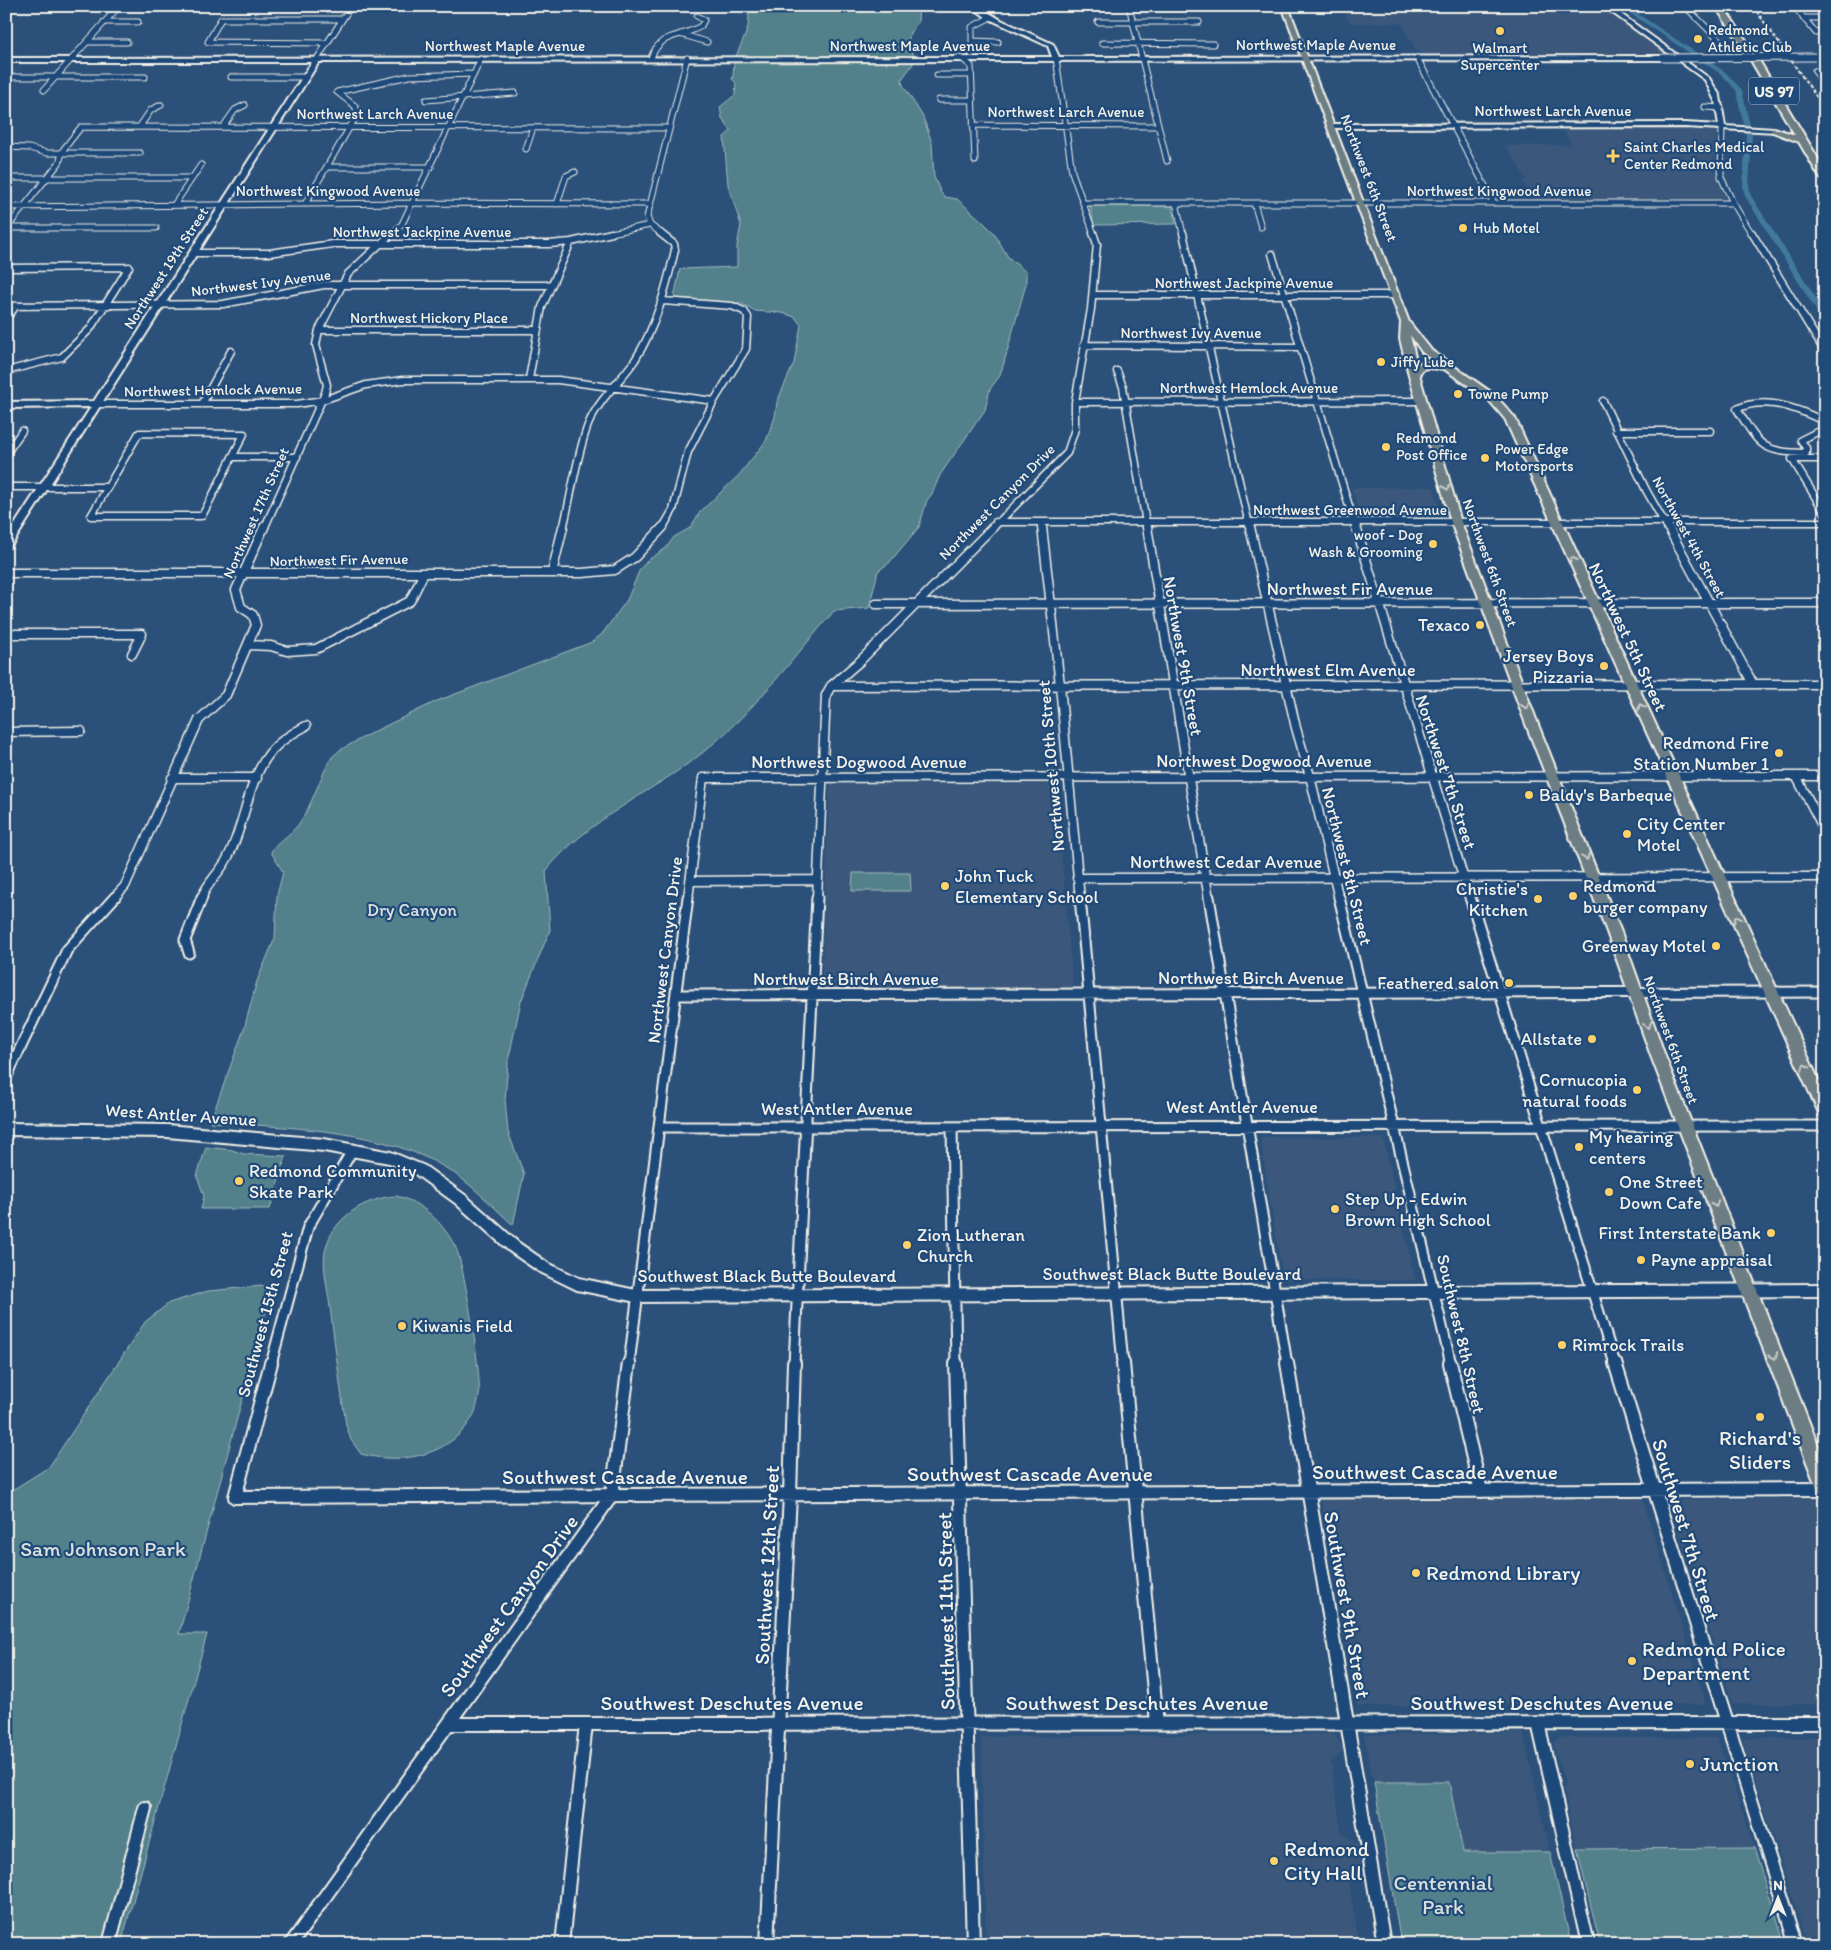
<svg xmlns="http://www.w3.org/2000/svg" width="1831" height="1950" viewBox="0 0 1831 1950" font-family="Itim,sans-serif">
	<rect width="100%" height="100%" fill="#2b517b"/>
	<filter id="ink" filterUnits="userSpaceOnUse"><feTurbulence type="fractalNoise" baseFrequency=".02" numOctaves="2"/><feDisplacementMap in="SourceGraphic" scale="10" xChannelSelector="R" yChannelSelector="G"/><feConvolveMatrix kernelMatrix="1 2 1 2 8 2 1 2 1" color-interpolation-filters="sRGB"/></filter>
	<g filter="url(#ink)">
		<path fill="#3a597c" d="M1342,6H1601L1671,54L1427,55L1417,51L1401,23H1350Z
			M1561,127H1696L1713,129L1717,133L1713,167L1725,198L1715,201H1533L1522,180H1527L1506,146L1572,145Z
			M1433,487L1444,517H1361L1352,488Z
			M1055,783L1073,988L821,989L830,784Z
			M1260,1137L1383,1138L1415,1280H1283Z
			M1642,1497L1706,1704L1357,1706L1321,1499Z
			M1825,1498V1704H1733L1669,1500Z
			M1523,1733L1550,1852H1463L1449,1782H1374L1364,1735Z
			M1334,1734L1343,1747V1751L1331,1762L1341,1832L1357,1844L1362,1874L1349,1884L1359,1944H986L981,1737Z
			M1559,1738H1717L1754,1848L1577,1849L1564,1789L1565,1781L1554,1748V1742Z
			M1742,1738H1825V1944H1808Z"/>
		<path fill="#52818b" stroke="#a3b9ba" d="M745,6H919L918,22L910,33L908,43L913,54V64L902,79L903,85L923,117L932,143L934,177L941,193L945,197L957,199L982,221L994,233L1008,257L1026,272V284L1003,366L999,377L990,389L985,410L940,475L932,494L927,500L919,527L889,563L878,571L869,608L834,611C793,658 754,711 706,750C654,792 588,818 546,871L550,930L521,1001L508,1062L505,1100L508,1132L524,1174L513,1225C490,1204 466,1178 439,1164C370,1127 286,1128 210,1122L244,1029L257,981L275,938L277,895L283,872L271,852C274,845 291,834 298,825C313,804 319,778 332,757L340,750L373,732L437,701L592,642L602,634L627,600L640,569L647,561L666,548L674,537L690,528L700,512L739,475L766,441L775,417L777,402L794,363L801,325L795,317L782,313L755,311L741,303L674,298L680,269L737,267V246L741,225L728,185L724,137L731,131L722,118L720,107L735,95L736,83L732,79C734,74 733,69 734,63C737,47 757,24 745,6Z
			M1171,204L1176,224L1094,225L1090,205Z
			M853,873H910L911,891H852Z
			M206,1147L232,1150L244,1154L286,1156L270,1209H201L204,1196L197,1176Z
			M396,1196C421,1201 443,1223 455,1246C464,1261 482,1378 479,1396C478,1401 476,1410 474,1414C453,1456 402,1465 361,1454L351,1440L346,1425C340,1386 335,1347 330,1307C328,1289 321,1265 326,1247C335,1216 366,1198 396,1196Z
			M273,1285L179,1634H207L121,1944H6V1494L49,1467L145,1322L169,1303L208,1291Z
			M1374,1782H1449L1463,1852H1550L1571,1944H1401Z
			M1754,1848L1785,1944H1600L1577,1849Z"/>
		<g fill="none" stroke-linecap="round" stroke-linejoin="round">
			<path fill="#427a9d" fill-rule="evenodd" d="M1619,6H1626L1725,72L1742,90L1752,135L1749,186L1751,196L1825,312V320L1821,318L1745,196L1743,186L1746,135L1736,90L1721,74Z"/>
			<defs>
				<path id="street-far4" d="M614,6L624,7
					M1129,6L1167,161
					M1685,6L1729,50
					M1794,6L1816,33
					M1803,18H1825
					M104,22H138
					M1098,22H1199
					M680,34L707,42
					M972,41L998,42
					M87,42H127
					M326,43L208,42L221,19H342
					M1102,43L1213,44
					M972,54V27L989,18
					M651,58C661,31 680,39 701,26L704,20L697,16
					M957,58L963,59L971,66L975,161
					M1056,58L1072,172L1094,234
					M1417,58L1494,203
					M317,59L351,6
					M1825,70L1815,71L1825,85
					M937,75H971
					M6,77H145
					M231,77H304
					M44,90L119,6
					M426,100L515,93
					M939,100H973
					M1705,107L1721,108
					M973,125L1158,126
					M140,126L151,110L161,105
					M1722,126L1721,177L1733,203L1752,234
					M223,127L235,110L245,105
					M6,147L29,148L47,153H140
					M526,149L533,128
					M327,167H431
					M6,178H192
					M1084,203H1733
					M1176,203L1183,234
					M1254,203L1261,227
					M305,204L358,113L355,106L337,92L409,76L474,74
					M557,204L566,176L575,172
					M174,205L201,165
					M6,207L412,203L650,204
					M7,228H156
					M6,229L59,163L63,150L81,127L669,128
					M391,234L402,224L481,59
					M606,234L650,225
					M662,234L650,225L647,217L687,58"/>
				<path id="street-far3" d="M1183,233L1250,529
					M1752,233L1825,352
					M193,253H269L333,244H549L571,242L612,233
					M1272,254L1356,529
					M6,268L129,267
					M1093,295H1396
					M6,306L223,304L324,285H550
					M6,319L16,306
					M319,330H538
					M1084,345L1299,347
					M6,371L62,357L90,329L129,267
					M1117,371L1123,387L1147,529
					M529,379L542,307L571,242
					M1603,401L1646,490L1668,529
					M1075,402L1423,401
					M96,404H297L323,400L366,385L403,380H558L714,401
					M202,404L231,351
					M1825,422C1800,409 1764,395 1737,409C1760,446 1761,452 1806,453V448L1801,440L1825,428
					M1616,431H1710
					M139,433L244,434L202,516H91Z
					M6,454L22,431
					M232,457H297
					M1825,459H1792L1825,513
					M6,487H107
					M996,522H1825
					M1041,523L1042,529
					M264,529L325,393L327,385L316,345L319,330L348,274L392,233
					M563,529C571,497 577,454 588,425C598,400 620,382 635,360C656,327 666,288 675,250L674,244L660,233
					M662,529L673,510L688,452L714,401L746,349L748,317L744,311L732,306L663,301
					M992,529L1067,453L1075,429V402L1091,309L1097,244L1093,233"/>
				<path id="street-far2" d="M1042,527L1060,685L1080,899
					M1147,527L1209,899
					M1250,527L1296,728L1310,776L1339,899
					M1356,527L1470,899
					M1668,527L1753,684
					M6,573H582L615,570L635,557L663,527
					M552,573L563,527
					M876,604L1825,603
					M6,634H142L132,654
					M248,645L271,646L287,651L316,649L410,601L424,573
					M831,686L1825,684
					M6,732L81,731
					M1796,776L1825,831
					M172,778H257
					M1077,878L1825,877
					M690,881L818,880
					M113,899L125,886L199,720L226,695L256,625L253,615L241,607L236,590L264,527
					M201,899C207,882 221,872 228,857C245,825 247,782 269,754C279,741 293,733 306,726
					M688,899L703,778L1825,776
					M817,899L826,695L831,686L860,661L993,527"/>
				<path id="street-far1" d="M1080,897L1123,1364
					M1209,897L1287,1364
					M1339,897L1451,1364
					M1470,897L1615,1364
					M189,953L185,940L202,897
					M677,995L1825,992
					M6,1078L67,950L115,897
					M660,1127L1825,1126
					M952,1127L956,1364
					M271,1364L308,1227L353,1149
					M629,1364L688,897
					M794,1364L817,897"/>
				<path id="street" d="M271,1363L235,1497L1825,1489
					M956,1363L973,1944
					M1123,1363L1157,1723
					M1287,1363L1384,1944
					M1450,1363L1481,1491
					M1615,1363L1796,1944
					M1538,1723L1588,1944
					M449,1724L1825,1723
					M109,1944L145,1808
					M291,1944L612,1495L629,1363
					M562,1944L586,1724
					M767,1944L790,1495L794,1363"/>
				<path id="secondary" d="M971,6H978L1001,20L1053,44L1059,57L1663,56L1666,58L1663,60L319,62L11,546L6,549V538L91,407L6,408V402L94,401L312,62H6V58L1052,57L1048,46L987,18Z
					M1603,6H1610L1709,78L1720,96L1725,126L1774,129L1776,130V132L1685,127L1332,128L1329,126L1332,124L1685,123L1719,125L1715,101L1705,80Z
					M1825,55V59L1812,57Z
					M6,1123L167,1125L324,1139L391,1152L425,1166L465,1195L519,1243L548,1263L579,1278L636,1290L1825,1284V1296L636,1302L577,1290L538,1271L509,1251L455,1203L415,1174L389,1163L324,1151L167,1137L6,1135Z"/>
				<path id="primary" d="M1282,6H1288L1409,322L1432,351L1495,395L1515,418L1825,1094V1117L1820,1115L1818,1111L1505,419L1488,399L1444,369L1425,368L1419,374L1461,522L1539,727L1621,932L1665,1056L1825,1463V1494L1819,1492L1816,1486L1651,1056L1607,932L1527,727L1451,522L1409,375L1400,339L1401,322ZM1410,335L1422,352L1436,363L1422,362L1417,365Z"/>
				<path id="highway" d="M1715,6H1723L1754,52L1825,170V181L1820,178L1799,142L1770,131L1774,128L1795,135L1746,52Z"/>
			</defs>
			<use href="#street-far4" stroke="#f4f1e8" stroke-width="7"/>
			<use href="#street-far3" stroke="#f4f1e8" stroke-width="9"/>
			<use href="#street-far2" stroke="#f4f1e8" stroke-width="11"/>
			<use href="#street-far1" stroke="#f4f1e8" stroke-width="13"/>
			<use href="#street" stroke="#f4f1e8" stroke-width="16"/>
			<use href="#secondary" stroke="#f4f1e8" stroke-width="4"/>
			<use href="#primary" stroke="#f4f1e8" stroke-width="4"/>
			<use href="#highway" stroke="#f4f1e8" stroke-width="4"/>
			<use href="#street-far4" stroke="#1f4a7a" stroke-width="5"/>
			<use href="#street-far3" stroke="#1f4a7a" stroke-width="6"/>
			<use href="#street-far2" stroke="#1f4a7a" stroke-width="8"/>
			<use href="#street-far1" stroke="#1f4a7a" stroke-width="9"/>
			<use href="#street" stroke="#1f4a7a" stroke-width="12"/>
			<use href="#secondary" fill="#1f4a7a" fill-rule="evenodd"/>
			<use href="#primary" fill="#6d7d84" fill-rule="evenodd"/>
			<use href="#highway" fill="#6d7d84" fill-rule="evenodd"/>
			<path stroke="#f4f1e8" stroke-width="2" stroke-dasharray="4 2" stroke-linecap="butt" d="M1753,6L1825,109"/>
			<defs>
				<path id="secondary-bridge" d="M1663,58L1815,57"/>
			</defs>
			<use href="#secondary-bridge" stroke="#f4f1e8" stroke-width="9" stroke-linecap="butt"/>
			<use href="#secondary-bridge" stroke="#1f4a7a" stroke-width="7"/>
		</g>
		<defs><path id="oneway-chevron" d="M-2-3.5L2.5 0L-2 3.5" fill="none" stroke-width="1.6" stroke-linecap="round" stroke-linejoin="round" transform="scale(1.25)"/></defs>
		<g stroke="#ccceca">
			<use href="#oneway-chevron" transform="translate(1447 487) rotate(75)"/>
			<use href="#oneway-chevron" transform="translate(1573 560) rotate(-114)"/>
			<use href="#oneway-chevron" transform="translate(1526 706) rotate(71)"/>
			<use href="#oneway-chevron" transform="translate(1641 707) rotate(-114)"/>
			<use href="#oneway-chevron" transform="translate(1586 857) rotate(69)"/>
			<use href="#oneway-chevron" transform="translate(1737 919) rotate(-115)"/>
			<use href="#oneway-chevron" transform="translate(1648 1025) rotate(72)"/>
			<use href="#oneway-chevron" transform="translate(1805 1067) rotate(-114)"/>
			<use href="#oneway-chevron" transform="translate(1715 1204) rotate(69)"/>
			<use href="#oneway-chevron" transform="translate(1774 1356) rotate(69)"/>
		</g>
	</g>
	<g fill="#ffd166" stroke="#1f4a7a" stroke-width="2">
		<circle cx="1500" cy="31" r="5"/>
		<circle cx="1698" cy="39" r="5"/>
		<path d="M1610.5 148.5h5v5h5v5h-5v5h-5v-5h-5v-5h5z"/>
		<circle cx="1463" cy="228" r="5"/>
		<circle cx="1381" cy="362" r="5"/>
		<circle cx="1458" cy="394" r="5"/>
		<circle cx="1386" cy="447" r="5"/>
		<circle cx="1485" cy="458" r="5"/>
		<circle cx="1433" cy="544" r="5"/>
		<circle cx="1480" cy="625" r="5"/>
		<circle cx="1604" cy="666" r="5"/>
		<circle cx="1779" cy="753" r="5"/>
		<circle cx="1529" cy="795" r="5"/>
		<circle cx="1627" cy="834" r="5"/>
		<circle cx="945" cy="886" r="5"/>
		<circle cx="1573" cy="896" r="5"/>
		<circle cx="1538" cy="899" r="5"/>
		<circle cx="1716" cy="946" r="5"/>
		<circle cx="1509" cy="983" r="5"/>
		<circle cx="1592" cy="1039" r="5"/>
		<circle cx="1637" cy="1090" r="5"/>
		<circle cx="1579" cy="1147" r="5"/>
		<circle cx="239" cy="1181" r="5"/>
		<circle cx="1609" cy="1192" r="5"/>
		<circle cx="1335" cy="1209" r="5"/>
		<circle cx="1771" cy="1233" r="5"/>
		<circle cx="907" cy="1245" r="5"/>
		<circle cx="1641" cy="1260" r="5"/>
		<circle cx="402" cy="1326" r="5"/>
		<circle cx="1562" cy="1345" r="5"/>
		<circle cx="1760" cy="1417" r="5"/>
		<circle cx="1416" cy="1573" r="5"/>
		<circle cx="1632" cy="1661" r="5"/>
		<circle cx="1690" cy="1764" r="5"/>
		<circle cx="1274" cy="1861" r="5"/>
	</g>
	<g text-anchor="middle" stroke-width="4.5" stroke-linejoin="round" paint-order="stroke">
		<g font-size="15" fill="#f4f1e8" stroke="#1f4a7a" text-anchor="start">
			<text x="1708" y="35">Redmond<tspan x="1708" dy="17">Athletic Club</tspan></text>
			<text x="1500" y="53" text-anchor="middle">Walmart<tspan x="1500" dy="17">Supercenter</tspan></text>
			<text x="1624" y="152">Saint Charles Medical<tspan x="1624" dy="17">Center Redmond</tspan></text>
			<text x="1473" y="233">Hub Motel</text>
			<text x="1391" y="367">Jiffy Lube</text>
			<text x="1468" y="399">Towne Pump</text>
			<text x="1396" y="443">Redmond<tspan x="1396" dy="17">Post Office</tspan></text>
			<text x="1495" y="454">Power Edge<tspan x="1495" dy="17">Motorsports</tspan></text>
			<text x="1423" y="540" text-anchor="end">woof - Dog<tspan x="1423" dy="17">Wash &amp; Grooming</tspan></text>
		</g>
		<g font-size="15" fill="#f4f1e8" stroke="#1f4a7a">
			<text x="1316" y="50">Northwest Maple Avenue</text>
			<text x="505" y="51">Northwest Maple Avenue</text>
			<text x="910" y="51">Northwest Maple Avenue</text>
			<text x="1553" y="116">Northwest Larch Avenue</text>
			<text x="1066" y="117">Northwest Larch Avenue</text>
			<text x="375" y="119">Northwest Larch Avenue</text>
			<text transform="translate(1369 178) rotate(69)" y="5">Northwest 6th Street</text>
			<text x="328" y="196">Northwest Kingwood Avenue</text>
			<text x="1499" y="196">Northwest Kingwood Avenue</text>
			<text x="422" y="237">Northwest Jackpine Avenue</text>
			<text transform="translate(166 268) rotate(-57)" y="5">Northwest 19th Street</text>
			<text transform="translate(261 283) rotate(-7)" y="5">Northwest Ivy Avenue</text>
			<text x="1244" y="288">Northwest Jackpine Avenue</text>
			<text x="429" y="323">Northwest Hickory Place</text>
			<text x="1191" y="338">Northwest Ivy Avenue</text>
			<text x="1249" y="393">Northwest Hemlock Avenue</text>
			<text transform="translate(213 390) rotate(-1)" y="5">Northwest Hemlock Avenue</text>
			<text transform="translate(997 502) rotate(-45)" y="5">Northwest Canyon Drive</text>
			<text x="1350" y="515">Northwest Greenwood Avenue</text>
			<text transform="translate(256 513) rotate(-66)" y="5">Northwest 17th Street</text>
			<text transform="translate(1689 537) rotate(61)" y="5">Northwest 4th Street</text>
			<text transform="translate(339 560) rotate(-1)" y="5">Northwest Fir Avenue</text>
			<text transform="translate(1490 563) rotate(70)" y="5">Northwest 6th Street</text>
			<text transform="translate(1671 1040) rotate(70)" y="5">Northwest 6th Street</text>
		</g>
		<rect fill="#1f4a7a" stroke="#b4bfc7" stroke-width="1" x="1749" y="77.5" width="50" height="27" rx="4"/>
		<g font-size="16" font-weight="bold" fill="#f4f1e8">
			<text x="1774" y="97">US 97</text>
		</g>
		<g font-size="18" fill="#f4f1e8" stroke="#1f4a7a">
			<text x="1350" y="595">Northwest Fir Avenue</text>
			<text transform="translate(1628 637) rotate(65)" y="6">Northwest 5th Street</text>
			<text transform="translate(1183 656) rotate(80)" y="6">Northwest 9th Street</text>
			<text x="1328" y="676">Northwest Elm Avenue</text>
			<text x="1264" y="767">Northwest Dogwood Avenue</text>
			<text x="859" y="768">Northwest Dogwood Avenue</text>
			<text transform="translate(1051 766) rotate(-95)" y="6">Northwest 10th Street</text>
			<text transform="translate(1446 772) rotate(72)" y="6">Northwest 7th Street</text>
			<text x="1226" y="868">Northwest Cedar Avenue</text>
			<text transform="translate(1347 866) rotate(76)" y="6">Northwest 8th Street</text>
			<text transform="translate(665 950) rotate(-83)" y="6">Northwest Canyon Drive</text>
			<text x="1251" y="984">Northwest Birch Avenue</text>
			<text x="846" y="985">Northwest Birch Avenue</text>
			<text x="1242" y="1113">West Antler Avenue</text>
			<text x="837" y="1115">West Antler Avenue</text>
			<text transform="translate(181 1115) rotate(4)" y="6">West Antler Avenue</text>
			<text x="1172" y="1280">Southwest Black Butte Boulevard</text>
			<text x="767" y="1282">Southwest Black Butte Boulevard</text>
			<text transform="translate(265 1314) rotate(-75)" y="6">Southwest 15th Street</text>
			<text transform="translate(1461 1334) rotate(77)" y="6">Southwest 8th Street</text>
		</g>
		<g font-size="18" fill="#f4f1e8" stroke="#1f4a7a" text-anchor="start">
			<text x="1470" y="631" text-anchor="end">Texaco</text>
			<text x="1594" y="662" text-anchor="end">Jersey Boys<tspan x="1594" dy="21">Pizzaria</tspan></text>
			<text x="1769" y="749" text-anchor="end">Redmond Fire<tspan x="1769" dy="21">Station Number 1</tspan></text>
			<text x="1539" y="801">Baldy's Barbeque</text>
			<text x="1637" y="830">City Center<tspan x="1637" dy="21">Motel</tspan></text>
			<text x="955" y="882">John Tuck<tspan x="955" dy="21">Elementary School</tspan></text>
			<text x="1583" y="892">Redmond<tspan x="1583" dy="21">burger company</tspan></text>
			<text x="1528" y="895" text-anchor="end">Christie's<tspan x="1528" dy="21">Kitchen</tspan></text>
			<text x="1706" y="952" text-anchor="end">Greenway Motel</text>
			<text x="1499" y="989" text-anchor="end">Feathered salon</text>
			<text x="1582" y="1045" text-anchor="end">Allstate</text>
			<text x="1627" y="1086" text-anchor="end">Cornucopia<tspan x="1627" dy="21">natural foods</tspan></text>
			<text x="1589" y="1143">My hearing<tspan x="1589" dy="21">centers</tspan></text>
			<text x="249" y="1177">Redmond Community<tspan x="249" dy="21">Skate Park</tspan></text>
			<text x="1619" y="1188">One Street<tspan x="1619" dy="21">Down Cafe</tspan></text>
			<text x="1345" y="1205">Step Up - Edwin<tspan x="1345" dy="21">Brown High School</tspan></text>
			<text x="1761" y="1239" text-anchor="end">First Interstate Bank</text>
			<text x="917" y="1241">Zion Lutheran<tspan x="917" dy="21">Church</tspan></text>
			<text x="1651" y="1266">Payne appraisal</text>
			<text x="412" y="1332">Kiwanis Field</text>
			<text x="1572" y="1351">Rimrock Trails</text>
		</g>
		<g font-size="18" fill="#dce0da" stroke="#1f4a7a">
			<text x="412" y="916">Dry Canyon</text>
		</g>
		<g font-size="21" fill="#f4f1e8" stroke="#1f4a7a" text-anchor="start">
			<text x="1760" y="1445" text-anchor="middle">Richard's<tspan x="1760" dy="24">Sliders</tspan></text>
			<text x="1426" y="1580">Redmond Library</text>
			<text x="1642" y="1656">Redmond Police<tspan x="1642" dy="24">Department</tspan></text>
			<text x="1700" y="1771">Junction</text>
			<text x="1284" y="1856">Redmond<tspan x="1284" dy="24">City Hall</tspan></text>
		</g>
		<g font-size="21" fill="#f4f1e8" stroke="#1f4a7a">
			<text x="1435" y="1479">Southwest Cascade Avenue</text>
			<text x="1030" y="1481">Southwest Cascade Avenue</text>
			<text x="625" y="1484">Southwest Cascade Avenue</text>
			<text transform="translate(1686 1530) rotate(73)" y="7">Southwest 7th Street</text>
			<text transform="translate(767 1565) rotate(-87)" y="7">Southwest 12th Street</text>
			<text transform="translate(1347 1605) rotate(80)" y="7">Southwest 9th Street</text>
			<text transform="translate(509 1606) rotate(-54)" y="7">Southwest Canyon Drive</text>
			<text transform="translate(946 1611) rotate(-91)" y="7">Southwest 11th Street</text>
			<text x="732" y="1710">Southwest Deschutes Avenue</text>
			<text x="1137" y="1710">Southwest Deschutes Avenue</text>
			<text x="1542" y="1710">Southwest Deschutes Avenue</text>
		</g>
		<g font-size="21" fill="#dce0da" stroke="#1f4a7a">
			<text x="103" y="1556">Sam Johnson Park</text>
			<text x="1443" y="1890">Centennial<tspan x="1443" dy="24">Park</tspan></text>
		</g>
	</g>
	<rect width="1831" height="1950" fill="none" stroke="#1f4a7a" stroke-width="25"/>
	<rect x="12" y="12" width="1806" height="1925" fill="none" stroke="#f4f1e8" stroke-width="2" filter="url(#ink)"/>
	<g transform="translate(1778 1898)" stroke="#1f4a7a" stroke-width="4" paint-order="stroke">
	<path d="M0-4L9 19L0 12L-9 19Z" fill="#f4f1e8"/>
	<text y="-8" font-size="14" font-weight="bold" text-anchor="middle" fill="#f4f1e8">N</text>
	</g>
</svg>
